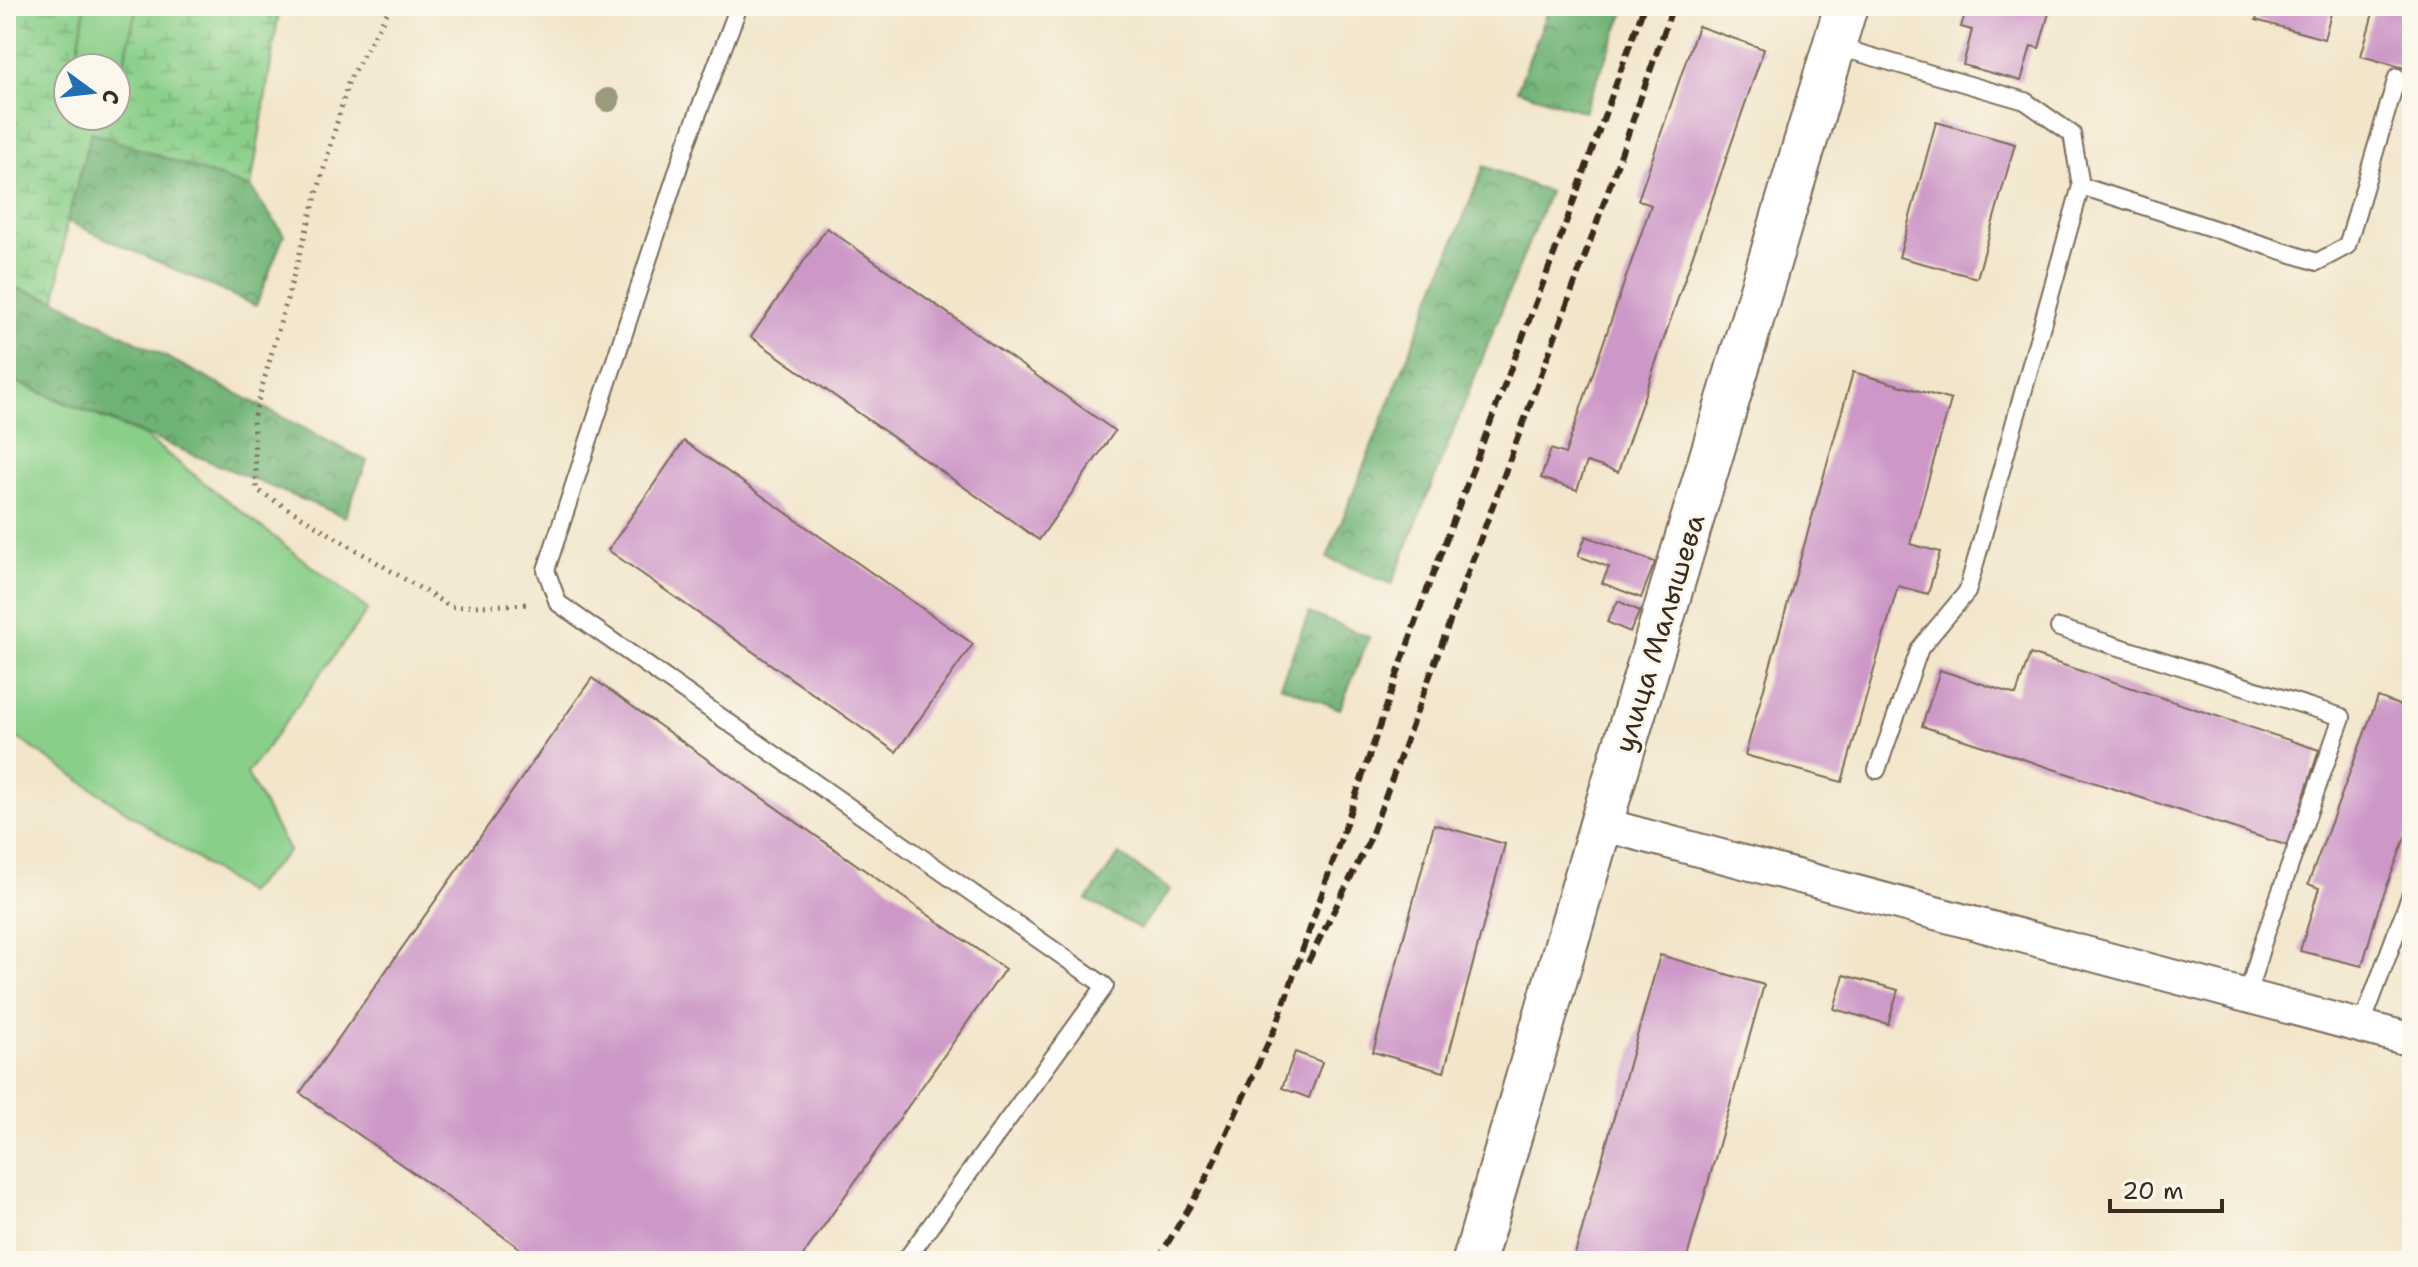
<svg xmlns="http://www.w3.org/2000/svg" width="2418" height="1267" viewBox="0 0 2418 1267" font-family="'Shantell Sans',sans-serif">
	<defs>
		<pattern id="forest-crowns" width="20" height="18" patternUnits="userSpaceOnUse" patternTransform="scale(2)"><rect width="20" height="18" fill="#6eb275"/><path d="M2 6a3 3 0 1 1 6 0M12 15a3 3 0 1 1 6 0" fill="none" stroke="#5c915f"/></pattern>
		<pattern id="wetland-marsh" width="20" height="14" patternUnits="userSpaceOnUse" patternTransform="scale(2)"><rect width="20" height="14" fill="#89cf89"/><path d="M1 5h8M5 5V1M11 12h8M15 12V8" fill="none" stroke="#71a86f"/></pattern>
	</defs>
	<rect width="100%" height="100%" fill="#fbf7ec"/>
	<filter id="ink" filterUnits="userSpaceOnUse"><feTurbulence type="fractalNoise" baseFrequency=".0125" numOctaves="2"/><feDisplacementMap in="SourceGraphic" scale="16" xChannelSelector="R" yChannelSelector="G"/><feConvolveMatrix kernelMatrix="1 2 1 2 8 2 1 2 1" color-interpolation-filters="sRGB"/></filter>
	<filter id="wash" filterUnits="userSpaceOnUse"><feTurbulence type="fractalNoise" baseFrequency=".006" numOctaves="4" result="noise"/><feDisplacementMap in="SourceGraphic" scale="32" xChannelSelector="R" yChannelSelector="G"/><feGaussianBlur stdDeviation="1.8" result="paint"/><feColorMatrix in="noise" values="0 0 0 0 0 0 0 0 0 0 0 0 0 0 0 0 0 1.4 0 .05"/><feComposite in="paint" operator="in"/></filter>
	<g filter="url(#wash)">
		<rect width="100%" height="100%" fill="#f2e5ca"/>
		<path fill="#89cf89" stroke="#627c54" stroke-width="2" d="M85,6H137L116,99V68H75Z
			M6,378L143,435L368,610L247,774L289,851L247,893L6,730Z"/>
		<path fill="url(#forest-crowns)" stroke="#546e4a" stroke-width="2" d="M1550,6H1627L1584,112L1517,90Z
			M91,132L251,188L284,235L256,306L67,221Z
			M1484,166L1549,192L1392,584L1327,558Z
			M6,285L56,300L367,461L345,517L6,378Z
			M1309,613L1369,637L1340,709L1280,685Z
			M1119,854L1170,890L1140,929L1087,900Z"/>
		<path fill="url(#wetland-marsh)" stroke="#627c54" stroke-width="2" d="M6,6H85L75,68H68V116H116V99L137,6H280L251,188L91,132L67,221L56,300L6,285Z"/>
		<g id="blocks">
			<path fill="#cd97c7" d="M1967,6H2051L2039,48L2031,46L2021,81L1963,65L1972,30L1961,27Z
				M2260,6H2333L2324,39L2256,20Z
				M2375,6H2412V70L2361,56Z
				M1698,26L1764,49L1618,472L1587,462L1577,490L1541,478L1551,449L1565,454L1651,205L1638,200Z
				M1936,122L2015,144L1977,278L1899,257Z
				M827,228L1115,431L1039,540L751,337Z
				M1853,372L1951,400L1910,544L1940,552L1928,594L1898,586L1842,782L1745,755Z
				M684,441L973,644L896,752L608,550Z
				M1586,536L1655,562L1641,598L1602,583L1609,567L1578,556Z
				M1618,601L1640,611L1630,632L1607,622Z
				M2030,654L2319,750L2288,846L1922,726L1940,670L2016,695Z
				M592,678L1005,969L799,1261H538L300,1093Z
				M2378,697L2412,710V819L2378,910L2362,966L2300,951L2319,888L2308,884Z
				M1434,824L1505,844L1444,1072L1373,1052Z
				M1660,955L1764,985L1686,1261H1573Z
				M1844,975L1898,990L1888,1024L1834,1009Z
				M1295,1052L1322,1062L1309,1098L1282,1088Z"/>
		</g>
	</g>
	<g filter="url(#ink)">
		<use href="#blocks" fill-opacity="0" stroke="#7b6b5a" stroke-width="2"/>
		<g fill="none" stroke-linecap="round" stroke-linejoin="round">
			<defs>
				<path id="service" d="M739,6L687,142L546,570L558,603L1105,986L905,1261
					M1835,46L2025,101L2072,134L2081,186L2317,262L2347,246L2397,77
					M2059,628L2342,717L2263,942L2247,996
					M1877,770L1920,648L1967,592L2081,186
					M2361,1027L2412,891"/>
				<path id="minor" d="M1601,824L2412,1040"/>
				<path id="tertiary" d="M1474,1261L1601,824L1846,6"/>
			</defs>
			<use href="#service" stroke="#7b6b5a" stroke-width="20"/>
			<use href="#minor" stroke="#7b6b5a" stroke-width="36"/>
			<use href="#tertiary" stroke="#7b6b5a" stroke-width="46"/>
			<path stroke="#7b6b5a" stroke-width="5" stroke-dasharray="2 6" stroke-linecap="butt" d="M391,6L349,80L253,419L257,490L451,607L531,604"/>
			<use href="#service" stroke="#fff" stroke-width="16"/>
			<use href="#minor" stroke="#fff" stroke-width="32"/>
			<use href="#tertiary" stroke="#fff" stroke-width="42"/>
			<path stroke="#3b2a1e" stroke-width="6" stroke-dasharray="12 6" stroke-linecap="butt" d="M1308,962L1369,841L1590,242L1673,6
				M1157,1261L1206,1179L1278,1021L1421,606L1564,228L1644,6"/>
		</g>
		<circle fill="#9a9a7d" cx="608" cy="100" r="12"/>
	</g>
	<g text-anchor="middle" stroke-width="6" stroke-linejoin="round" paint-order="stroke">
		<g font-size="28" fill="#3b2a1e" stroke="#fbf7ec">
			<text transform="translate(1659 633) rotate(-73)" y="10">улица Малышева</text>
		</g>
	</g>
	<rect width="2418" height="1267" fill="none" stroke="#fbf7ec" stroke-width="32"/>
	<g transform="translate(92 92) rotate(105)"><circle r="38" fill="#fbf7ec" stroke="#aea59a" stroke-width="2"/>
	<path d="M0-6L14 30L0 20L-14 30Z" fill="#1f6fb2"/>
	<text y="-12" font-size="22" font-weight="bold" text-anchor="middle" fill="#3b2a1e">С</text>
	</g>
	<path d="M2110 1199v12h112v-12" fill="none" stroke="#3b2a1e" stroke-width="4"/>
	<text x="2122" y="1199" font-size="24" fill="#3b2a1e" stroke="#fbf7ec" stroke-width="6" paint-order="stroke">20 m</text>
</svg>
